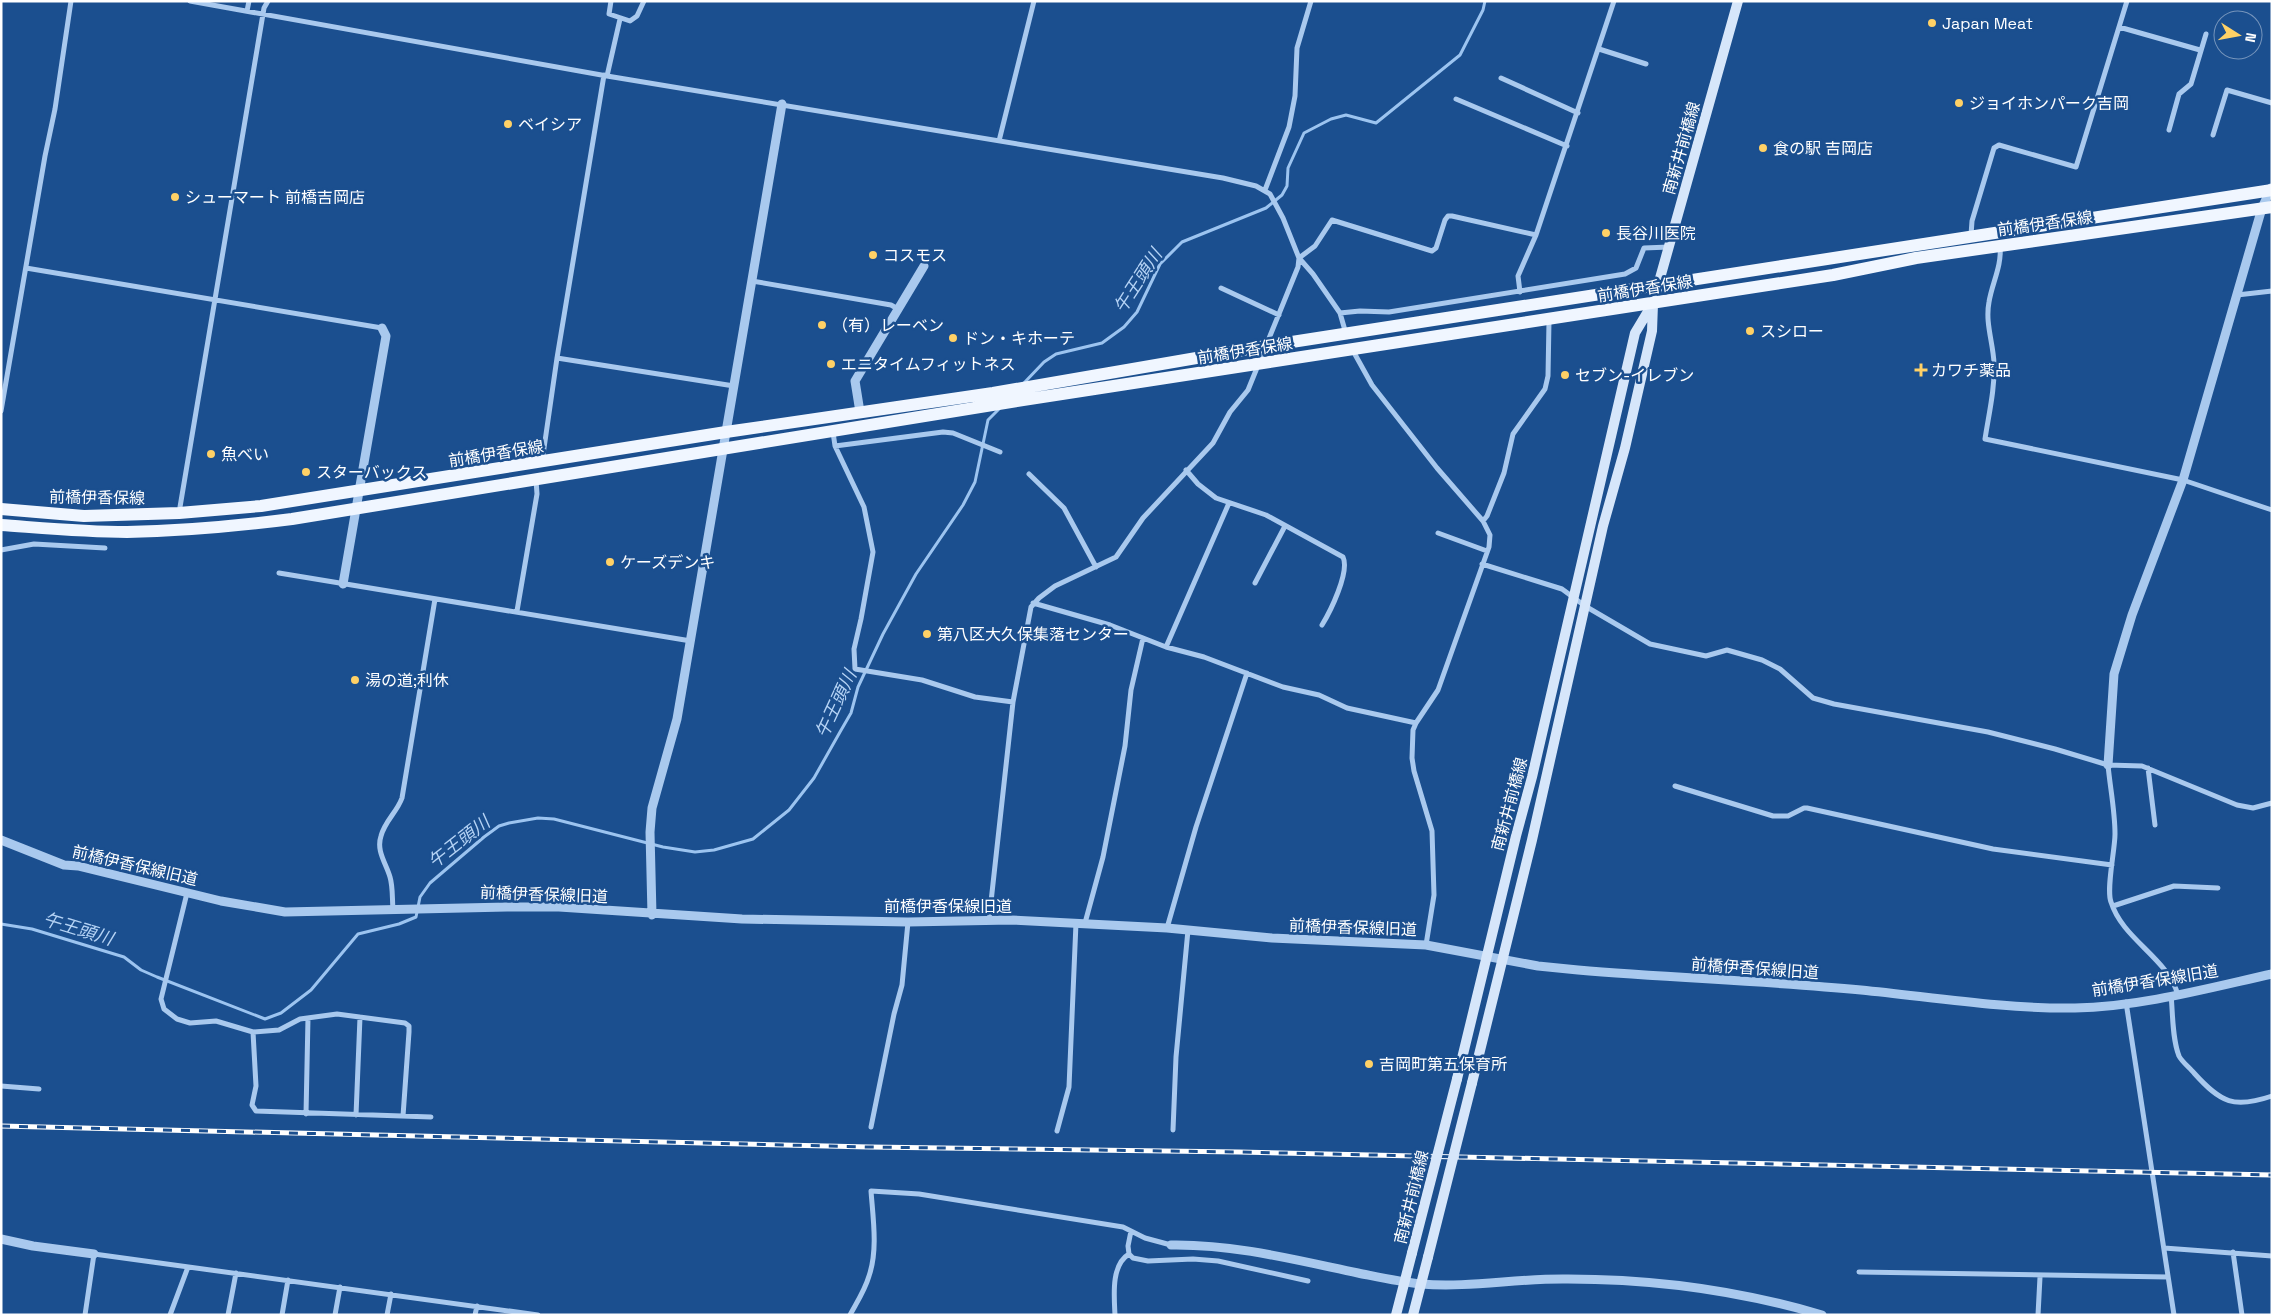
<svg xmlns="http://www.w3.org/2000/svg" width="2273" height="1316" viewBox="0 0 2273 1316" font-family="'Space Grotesk','Noto Sans JP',sans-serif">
	<rect width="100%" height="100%" fill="#1b4f8f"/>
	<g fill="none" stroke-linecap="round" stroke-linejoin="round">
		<path stroke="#9cc4f0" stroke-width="3" d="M1024,383L1044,362L1056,354L1102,343L1124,327L1137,312L1160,264L1182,242L1266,208L1282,195L1287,186L1288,168L1304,133L1331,119L1346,115L1376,123L1460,55L1483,10L1485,1
			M1,924L32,929L124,957L141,970L157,977L265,1019L281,1013L311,990L358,934L399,924L416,917L420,897L430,883L484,837L499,826L509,823L538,818L554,819L663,847L695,852L714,850L753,839L789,810L814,778L840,732L851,713L858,687L883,634L916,574L963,505L975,482L988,420L999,409"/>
		<path stroke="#a9c9ee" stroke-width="5" d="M190,1L607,76L1223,178L1256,186L1270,194L1283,218L1299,258L1313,274L1340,313L1346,334
			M611,1L609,14L630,21L637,16L644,1
			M247,11L249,1
			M2119,27L2200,50
			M1599,49L1646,64
			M607,76L620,19
			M1501,78L1578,113
			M1456,99L1567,146
			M2169,130L2179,94L2191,84L2206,34
			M2213,135L2227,90L2272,103
			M999,141L1034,1
			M1265,190L1289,127L1295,96L1297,48L1311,1
			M1536,235L1614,1
			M1971,235L1972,221L1994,148L1999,145L2076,167L2127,1
			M2000,246C2002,266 1992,283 1989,302C1985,323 1993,342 1994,363C1995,389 1989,413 1985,439L2183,480L2272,510
			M26,268L382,328
			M752,281L891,305L898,309
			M1221,288L1279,315
			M2237,295L2272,291
			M1340,313L1360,311L1389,312L1625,274L1636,268L1644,248L1669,247
			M1352,349L1372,385L1437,468L1483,521L1490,535L1489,547L1438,690L1416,723L1413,730L1412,758L1414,771L1432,831L1434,895L1426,945
			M557,358L734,386
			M1,411L45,156L55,109L71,1
			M833,432L835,446L864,507L873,552L861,619L854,649L855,669L922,680L975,697L1013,702
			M835,446L943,432L953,433L1000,452
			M542,462L557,358L604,75
			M1186,470L1198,484L1216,498L1266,515L1343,557C1350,572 1330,612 1322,625
			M1029,474L1064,508L1096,567
			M179,513L264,8L268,1
			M1483,521L1487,516L1504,473L1513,434L1545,389L1548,376L1549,321
			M1438,533L1487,551
			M1,550L34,544L105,548
			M1482,564L1562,589L1585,606L1650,644L1706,656L1727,650L1762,660L1780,669L1813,698L1834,704L1988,732L2055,749L2108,765L2142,766L2237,805L2253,808L2272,803
			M279,573L691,641
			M1255,583L1285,526
			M1033,603L1110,625L1166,647L1204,657L1283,687L1319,695L1347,708L1416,723
			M517,611L537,494L536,480
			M1166,647L1229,503
			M2108,765C2110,787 2115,811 2115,834C2115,850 2106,889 2111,902C2123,940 2167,957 2178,995
			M2148,768L2155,825
			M1675,786L1773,816H1788L1804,808H1807L1993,849L2112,865
			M187,893L161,999L164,1009L177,1019L190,1023L216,1021L253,1032L279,1030L300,1019L337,1014L405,1023L409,1026V1032L403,1116
			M2113,906L2174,886L2218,888
			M393,909C392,898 393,887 390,877C386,863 376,851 381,836C385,821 397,812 402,798L435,599
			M989,920L1013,702L1031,607L1039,598L1055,586L1116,557L1143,518L1213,443L1230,412L1248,390L1298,267L1299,258L1315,246L1332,220L1432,251L1436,248L1445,220L1448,216H1452L1536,235L1518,276L1520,292
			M1085,923L1103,857L1125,746L1131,690L1143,638
			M1167,928L1196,827L1247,673
			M2171,995C2173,1014 2172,1038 2179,1056C2182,1062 2190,1068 2194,1073C2221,1103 2234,1109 2272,1096
			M2126,1002L2174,1315
			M253,1032L256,1086L252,1105L256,1111L431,1117
			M1,1086L39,1089
			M306,1114L308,1018
			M356,1115L360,1017
			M871,1127L894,1014L902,985L908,922
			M1173,1130L1176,1057L1188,930
			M1057,1131L1069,1087L1076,923
			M1131,1231L1128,1246L1129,1254L1133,1258L1148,1261L1193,1259L1218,1261L1308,1281
			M2164,1248L2272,1256
			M2233,1252L2242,1315
			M1859,1272L2168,1277
			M85,1315L94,1254L538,1315
			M170,1315L188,1267
			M228,1315L236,1273
			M282,1315L288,1280
			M335,1315L340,1287
			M387,1315L391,1294
			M475,1315L477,1306
			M850,1315C857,1302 865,1290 869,1276C878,1250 873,1218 871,1191L919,1194L1123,1227L1145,1238L1171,1245
			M1115,1315C1114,1295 1111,1265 1129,1254
			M2038,1315L2040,1277"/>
		<path stroke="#a9c9ee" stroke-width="9" d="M860,412L855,381L924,266
			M343,584L386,336L382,328
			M2108,765L2114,674L2132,615L2183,480L2262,208L2271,188
			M1,840L64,865L78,866L221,901L285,912L507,907H559L742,919L908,922L1011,920L1167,928L1272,938L1426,945L1538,966L1578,970C1672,978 1767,981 1861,990C1932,997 2003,1009 2075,1008C2139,1007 2209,988 2272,974
			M652,915L650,832L652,808L677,719L782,104
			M1,1239L33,1246L94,1254
			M1171,1245C1234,1244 1296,1260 1358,1273C1378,1277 1400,1282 1421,1284C1470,1288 1518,1278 1568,1279C1652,1279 1741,1291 1822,1315"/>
		<path stroke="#d6e6fa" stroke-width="10" d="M1457,1079L1516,836L1532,777L1635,333L1653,303L1738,1
			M1472,1083L1532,840L1603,526L1625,448L1652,331L1653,304
			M1396,1315L1412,1253
			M1413,1315L1428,1257"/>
		<path stroke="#f0f6ff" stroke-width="12" d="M1,509L84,516L179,513L261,506L726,432L993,393L1266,346L2272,190
			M1,525C43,528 85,532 127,532C183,531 237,526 292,519L1023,400L1833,275L1916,258L2272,207"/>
		<defs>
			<path id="rail" d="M1,1126L869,1147L1239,1152L2272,1175"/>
		</defs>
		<use href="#rail" stroke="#fff" stroke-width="5"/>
		<use href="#rail" stroke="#1b4f8f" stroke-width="3" stroke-dasharray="9" stroke-linecap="butt"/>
		<path stroke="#d6e6fa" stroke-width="10" d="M1412,1253L1457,1079
			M1428,1257L1472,1083"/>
	</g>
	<g fill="#ffd166" stroke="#1b4f8f" stroke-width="2">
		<circle cx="1932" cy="23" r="5"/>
		<circle cx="1959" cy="103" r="5"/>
		<circle cx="508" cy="124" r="5"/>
		<circle cx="1763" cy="148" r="5"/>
		<circle cx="175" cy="197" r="5"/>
		<circle cx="1606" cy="233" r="5"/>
		<circle cx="873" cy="255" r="5"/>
		<circle cx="822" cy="325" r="5"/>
		<circle cx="1750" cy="331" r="5"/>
		<circle cx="953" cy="338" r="5"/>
		<circle cx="831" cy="364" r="5"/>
		<path d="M1918.5 362.5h5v5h5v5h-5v5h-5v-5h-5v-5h5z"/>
		<circle cx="1565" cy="375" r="5"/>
		<circle cx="211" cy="454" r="5"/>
		<circle cx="306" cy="472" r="5"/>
		<circle cx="610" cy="562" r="5"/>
		<circle cx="927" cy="634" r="5"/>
		<circle cx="355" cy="680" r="5"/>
		<circle cx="1369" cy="1064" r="5"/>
	</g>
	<g text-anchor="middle" stroke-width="5" stroke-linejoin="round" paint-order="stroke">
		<g font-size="16" fill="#fff" stroke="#1b4f8f" text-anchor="start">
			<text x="1942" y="29">Japan Meat</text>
			<text x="1969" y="109">ジョイホンパーク吉岡</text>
			<text x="518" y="130">ベイシア</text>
			<text x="1773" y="154">食の駅 吉岡店</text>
			<text x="185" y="203">シューマート 前橋吉岡店</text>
			<text x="1616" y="239">長谷川医院</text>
			<text x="883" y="261">コスモス</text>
			<text x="832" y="331">（有）レーベン</text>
			<text x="1760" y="337">スシロー</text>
			<text x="963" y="344">ドン・キホーテ</text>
			<text x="841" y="370">エニタイムフィットネス</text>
			<text x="1931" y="376">カワチ薬品</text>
			<text x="1575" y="381">セブン-イレブン</text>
			<text x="221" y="460">魚べい</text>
			<text x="316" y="478">スターバックス</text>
			<text x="620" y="568">ケーズデンキ</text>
			<text x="937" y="640">第八区大久保集落センター</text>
			<text x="365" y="686">湯の道;利休</text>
			<text x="1379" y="1070">吉岡町第五保育所</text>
		</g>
		<g font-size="16" fill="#fff" stroke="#1b4f8f">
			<text transform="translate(1681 148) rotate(-74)" y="6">南新井前橋線</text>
			<text transform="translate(2045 223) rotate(-8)" y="6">前橋伊香保線</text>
			<text transform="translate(1645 288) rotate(-9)" y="6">前橋伊香保線</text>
			<text transform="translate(1245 350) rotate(-9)" y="6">前橋伊香保線</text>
			<text transform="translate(496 453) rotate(-9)" y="6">前橋伊香保線</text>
			<text transform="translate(97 497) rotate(1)" y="6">前橋伊香保線</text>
			<text transform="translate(1509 804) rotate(-75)" y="6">南新井前橋線</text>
			<text transform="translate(135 865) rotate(13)" y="6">前橋伊香保線旧道</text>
			<text transform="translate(544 894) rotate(2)" y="6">前橋伊香保線旧道</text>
			<text x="948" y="912">前橋伊香保線旧道</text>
			<text transform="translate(1353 927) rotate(2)" y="6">前橋伊香保線旧道</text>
			<text transform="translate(1755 968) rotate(4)" y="6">前橋伊香保線旧道</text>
			<text transform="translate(2155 980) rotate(-9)" y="6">前橋伊香保線旧道</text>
			<text transform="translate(1411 1197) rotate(-76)" y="6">南新井前橋線</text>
		</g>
		<g font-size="18" font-style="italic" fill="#b5d3f5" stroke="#1b4f8f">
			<text transform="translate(1138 281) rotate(-57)" y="6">午王頭川</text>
			<text transform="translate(836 704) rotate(-65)" y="6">午王頭川</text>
			<text transform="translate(459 842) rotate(-38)" y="6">午王頭川</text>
			<text transform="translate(78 929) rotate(17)" y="6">午王頭川</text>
		</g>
	</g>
	<rect width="2273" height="1316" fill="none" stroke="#ffffff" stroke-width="5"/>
	<g transform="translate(2238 35) rotate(101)"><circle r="24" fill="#1b4f8f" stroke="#7695bc"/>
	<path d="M0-4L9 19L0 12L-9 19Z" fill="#ffd166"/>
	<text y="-8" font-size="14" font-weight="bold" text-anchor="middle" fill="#ffffff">N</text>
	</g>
</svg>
